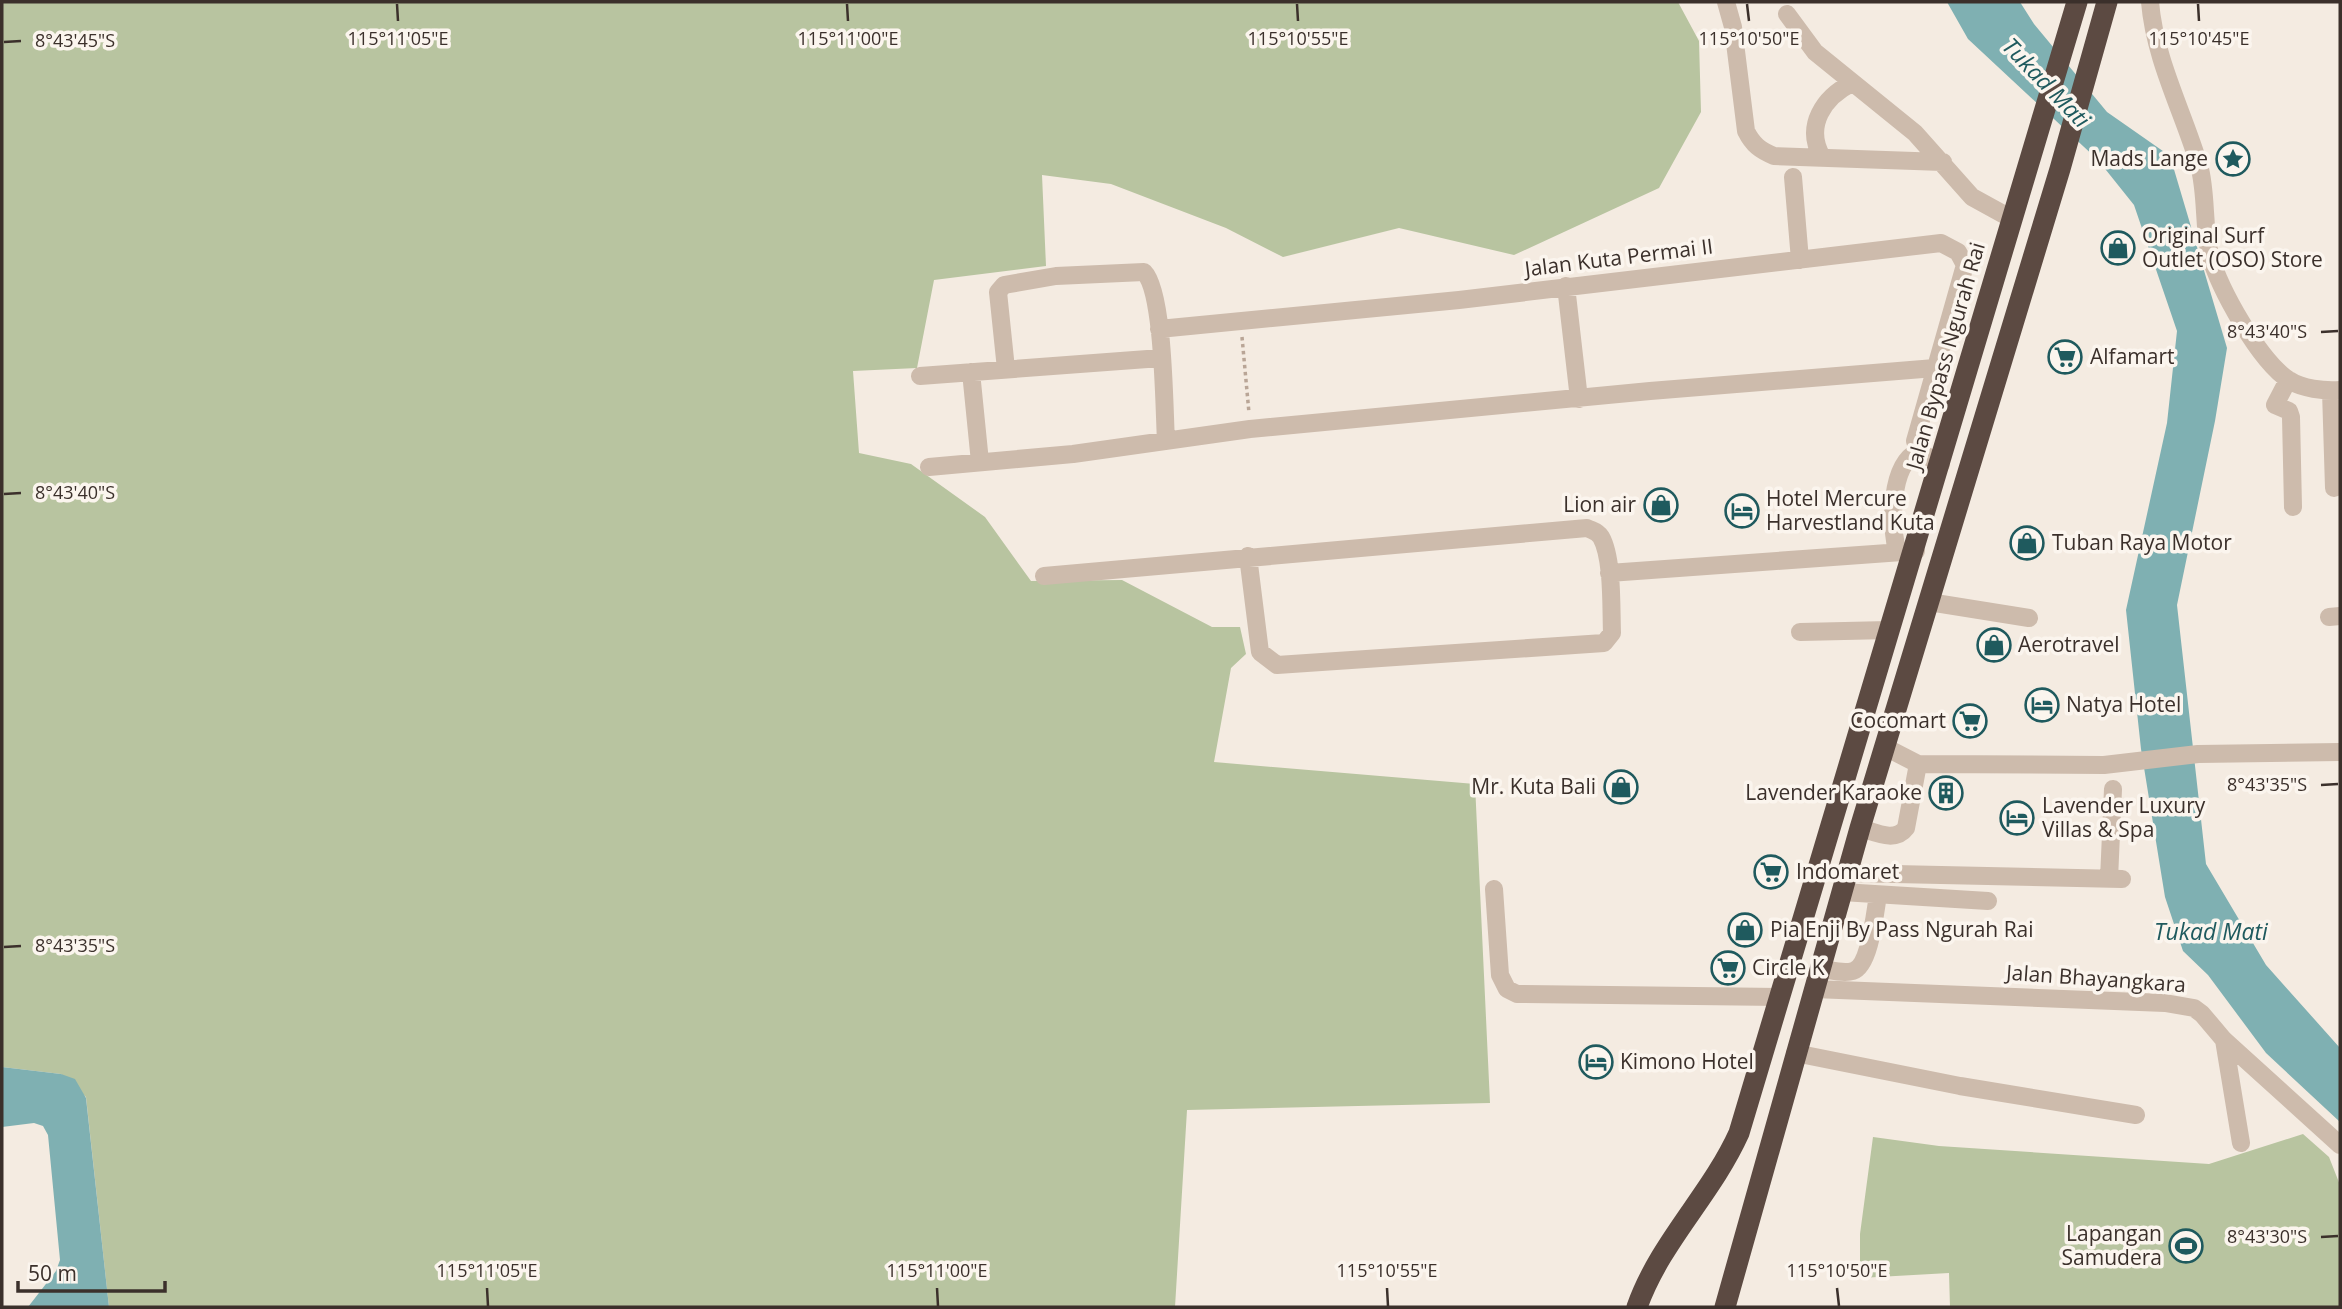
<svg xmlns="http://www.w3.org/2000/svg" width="2342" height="1309" viewBox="0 0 2342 1309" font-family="'Open Sans',sans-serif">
	<rect width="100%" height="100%" fill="#f4ebe1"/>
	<path fill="#b8c4a0" d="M2,2H1678L1699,41L1701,112L1659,188L1514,255L1399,228L1283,257L1226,228L1111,184L1042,175L1046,266L934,280L917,368L853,371L859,453L911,464L985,517L1031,581L1122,580L1212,627H1240L1246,654L1231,668L1214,762L1475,784L1490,1103L1187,1110L1175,1307H109L86,1097L61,1074L2,1067Z
		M2303,1134L2329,1157L2340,1185V1307H1950L1949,1273L1860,1278V1234L1873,1137L1939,1146L2209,1164Z"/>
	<path fill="#7fb0b2" d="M1947,2H2020L2034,24L2107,112L2170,156L2227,348L2215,421L2177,605L2206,864L2266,965L2340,1048V1122L2266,1053L2208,975L2183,951L2165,897L2141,749L2126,610L2167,423L2177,331L2134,205L2098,160L1968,39Z
		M2,1067L61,1074L75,1079L86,1098L109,1307H28L56,1271L60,1260L48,1135L43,1126L34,1123L2,1127Z"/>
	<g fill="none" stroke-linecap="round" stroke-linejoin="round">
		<path stroke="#b9a596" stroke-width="3.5" stroke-dasharray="3.5 3.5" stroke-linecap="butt" d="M1242,337L1249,413"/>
		<path stroke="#cdbbac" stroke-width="18" d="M1726,2L1733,27L1746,131C1753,145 1760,150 1774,156L1943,162
			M2150,2C2155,60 2182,109 2199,165C2207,194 2203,225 2210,255C2219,288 2259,361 2289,380C2302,389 2324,391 2340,390
			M1787,14L1815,52L1915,133L1972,197L2012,219
			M1822,157C1804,126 1824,97 1852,83
			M1793,177L1800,260
			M1566,286L1579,399
			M1159,329L1459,300L1941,243L1958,252L1965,265L1915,441L1918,451L1941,464
			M1006,369L998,292L1004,285L1056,276L1144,272C1164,292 1164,408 1166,441
			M971,372L980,462
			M920,376L1161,358
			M2288,380L2275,405L2289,411L2291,417L2293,507
			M2331,391L2334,488
			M929,467L1073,454L1250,429L1650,391L1935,368
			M1897,552C1891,524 1889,466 1918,451
			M1609,573L1916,551
			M1044,576L1587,528C1593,531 1597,531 1601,537C1613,558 1611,608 1612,633L1604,643L1277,665L1260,652L1248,556
			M1929,602L2029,618
			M2329,617L2340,616
			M1800,632L1889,630
			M1918,764L2104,765L2198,754L2340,752
			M1860,828C1875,832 1895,843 1906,828L1918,764L1885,747
			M1848,873L2122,879
			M2109,879L2113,789
			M1494,889L1500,975L1507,989L1517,994L1780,997
			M1842,892L1988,901
			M1820,969C1831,970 1843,974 1853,971C1870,966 1875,912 1878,895
			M1814,989L2165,1003L2194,1008L2202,1014L2224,1040L2340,1145
			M2224,1040L2241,1143
			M1795,1053L1960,1086L2136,1115"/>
		<path stroke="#5c4a42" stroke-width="21" d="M1637,1307C1660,1242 1711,1195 1739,1133L2077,2
			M1725,1307L1860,828L2060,169L2107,2"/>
	</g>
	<path fill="none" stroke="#3b302b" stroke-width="2.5" d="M397,4L398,21M847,4L848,21M1297,4L1298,21M1747,4L1749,21M2198,4L2199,21M4,42L21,41M2321,332L2338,331M4,494L21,493M2321,785L2338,784M4,947L21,946M2321,1237L2338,1236M487,1288L488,1306M937,1288L938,1306M1387,1288L1388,1306M1837,1288L1839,1306"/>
	<defs>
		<symbol id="sight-ring" viewBox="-11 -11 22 22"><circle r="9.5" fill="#fbf5ee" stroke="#1f5a5e" stroke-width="1.5"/><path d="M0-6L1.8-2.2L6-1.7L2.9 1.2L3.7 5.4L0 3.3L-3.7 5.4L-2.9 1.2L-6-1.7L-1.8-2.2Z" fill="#1f5a5e"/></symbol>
		<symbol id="shop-ring" viewBox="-11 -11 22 22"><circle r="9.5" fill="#fbf5ee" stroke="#1f5a5e" stroke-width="1.5"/><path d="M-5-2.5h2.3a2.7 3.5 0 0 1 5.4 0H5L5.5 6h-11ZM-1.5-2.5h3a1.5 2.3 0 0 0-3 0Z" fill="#1f5a5e"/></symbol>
		<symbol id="supermarket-ring" viewBox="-11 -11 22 22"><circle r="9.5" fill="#fbf5ee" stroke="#1f5a5e" stroke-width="1.5"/><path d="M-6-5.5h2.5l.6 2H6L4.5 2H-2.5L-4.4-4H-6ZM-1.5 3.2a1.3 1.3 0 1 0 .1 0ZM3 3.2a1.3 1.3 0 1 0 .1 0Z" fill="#1f5a5e"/></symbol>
		<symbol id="hotel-ring" viewBox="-11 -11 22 22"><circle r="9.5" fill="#fbf5ee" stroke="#1f5a5e" stroke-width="1.5"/><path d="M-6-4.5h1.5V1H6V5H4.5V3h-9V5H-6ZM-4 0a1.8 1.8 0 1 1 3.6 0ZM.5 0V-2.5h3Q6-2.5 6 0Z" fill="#1f5a5e"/></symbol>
		<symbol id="building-ring" viewBox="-11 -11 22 22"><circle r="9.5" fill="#fbf5ee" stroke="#1f5a5e" stroke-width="1.5"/><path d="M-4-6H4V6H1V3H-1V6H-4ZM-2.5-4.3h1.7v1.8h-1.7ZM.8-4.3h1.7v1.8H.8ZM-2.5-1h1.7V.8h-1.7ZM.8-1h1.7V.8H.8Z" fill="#1f5a5e"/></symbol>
		<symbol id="stadium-ring" viewBox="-11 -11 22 22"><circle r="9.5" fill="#fbf5ee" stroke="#1f5a5e" stroke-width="1.5"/><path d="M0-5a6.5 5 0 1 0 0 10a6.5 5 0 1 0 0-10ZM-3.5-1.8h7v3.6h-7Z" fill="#1f5a5e"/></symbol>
	</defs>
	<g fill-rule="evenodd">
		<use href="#sight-ring" x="2214" y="140" width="38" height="38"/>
		<use href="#shop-ring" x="2099" y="229" width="38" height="38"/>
		<use href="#supermarket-ring" x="2046" y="338" width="38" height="38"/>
		<use href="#shop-ring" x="1642" y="486" width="38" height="38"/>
		<use href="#hotel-ring" x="1723" y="492" width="38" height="38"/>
		<use href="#shop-ring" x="2008" y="524" width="38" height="38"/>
		<use href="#shop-ring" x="1975" y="626" width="38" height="38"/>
		<use href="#hotel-ring" x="2023" y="686" width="38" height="38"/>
		<use href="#supermarket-ring" x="1951" y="702" width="38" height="38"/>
		<use href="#shop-ring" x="1602" y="768" width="38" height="38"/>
		<use href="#building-ring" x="1927" y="774" width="38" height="38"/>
		<use href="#hotel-ring" x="1998" y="799" width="38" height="38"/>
		<use href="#supermarket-ring" x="1752" y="853" width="38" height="38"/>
		<use href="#shop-ring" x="1726" y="911" width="38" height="38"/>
		<use href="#supermarket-ring" x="1709" y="949" width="38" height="38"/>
		<use href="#hotel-ring" x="1577" y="1043" width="38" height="38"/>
		<use href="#stadium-ring" x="2167" y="1227" width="38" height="38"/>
	</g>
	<g text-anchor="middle" stroke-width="7" stroke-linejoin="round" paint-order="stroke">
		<g font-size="21" fill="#3b302b" stroke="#fbf5ee" text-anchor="start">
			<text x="2208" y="166" text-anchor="end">Mads Lange</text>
			<text x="2142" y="243">Original Surf<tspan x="2142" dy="24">Outlet (OSO) Store</tspan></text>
			<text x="2090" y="364">Alfamart</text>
			<text x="1766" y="506">Hotel Mercure<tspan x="1766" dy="24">Harvestland Kuta</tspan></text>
			<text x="1636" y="512" text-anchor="end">Lion air</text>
			<text x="2052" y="550">Tuban Raya Motor</text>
			<text x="2018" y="652">Aerotravel</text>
			<text x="2066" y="712">Natya Hotel</text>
			<text x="1946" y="728" text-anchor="end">Cocomart</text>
			<text x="1596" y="794" text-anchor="end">Mr. Kuta Bali</text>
			<text x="1922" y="800" text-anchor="end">Lavender Karaoke</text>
			<text x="2042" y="813">Lavender Luxury<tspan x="2042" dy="24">Villas &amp; Spa</tspan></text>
			<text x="1796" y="879">Indomaret</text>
			<text x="1770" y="937">Pia Enji By Pass Ngurah Rai</text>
			<text x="1752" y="975">Circle K</text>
			<text x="1620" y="1069">Kimono Hotel</text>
			<text x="2162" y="1241" text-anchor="end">Lapangan<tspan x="2162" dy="24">Samudera</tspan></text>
		</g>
		<g font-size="21" fill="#3b302b" stroke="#fbf5ee">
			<text transform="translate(1619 258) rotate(-7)" y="7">Jalan Kuta Permai II</text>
			<text transform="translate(1946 356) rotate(-74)" y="7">Jalan Bypass Ngurah Rai</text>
			<text transform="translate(2096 979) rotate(4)" y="7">Jalan Bhayangkara</text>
		</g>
		<g font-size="23" font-style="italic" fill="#1f5a5e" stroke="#fbf5ee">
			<text transform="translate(2046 83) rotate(46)" y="8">Tukad Mati</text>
			<text x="2211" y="940">Tukad Mati</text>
		</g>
	</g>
	<g font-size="18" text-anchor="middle" fill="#3b302b" stroke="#fbf5ee" stroke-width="7" stroke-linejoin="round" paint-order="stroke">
		<text x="398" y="45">115°11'05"E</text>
		<text x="848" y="45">115°11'00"E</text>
		<text x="1298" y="45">115°10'55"E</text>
		<text x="1749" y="45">115°10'50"E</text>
		<text x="2199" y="45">115°10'45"E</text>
		<text x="75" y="47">8°43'45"S</text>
		<text x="2267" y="338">8°43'40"S</text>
		<text x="75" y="499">8°43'40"S</text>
		<text x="2267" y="791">8°43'35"S</text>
		<text x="75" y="952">8°43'35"S</text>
		<text x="2267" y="1243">8°43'30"S</text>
		<text x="487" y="1277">115°11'05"E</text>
		<text x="937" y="1277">115°11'00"E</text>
		<text x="1387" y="1277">115°10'55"E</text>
		<text x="1837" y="1277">115°10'50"E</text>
	</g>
	<rect width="2342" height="1309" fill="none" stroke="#3b302b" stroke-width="7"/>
	<path d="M18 1281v10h147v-10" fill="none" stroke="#3b302b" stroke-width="3.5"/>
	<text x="28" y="1281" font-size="21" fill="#3b302b" stroke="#fbf5ee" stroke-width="5" paint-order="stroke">50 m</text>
</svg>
